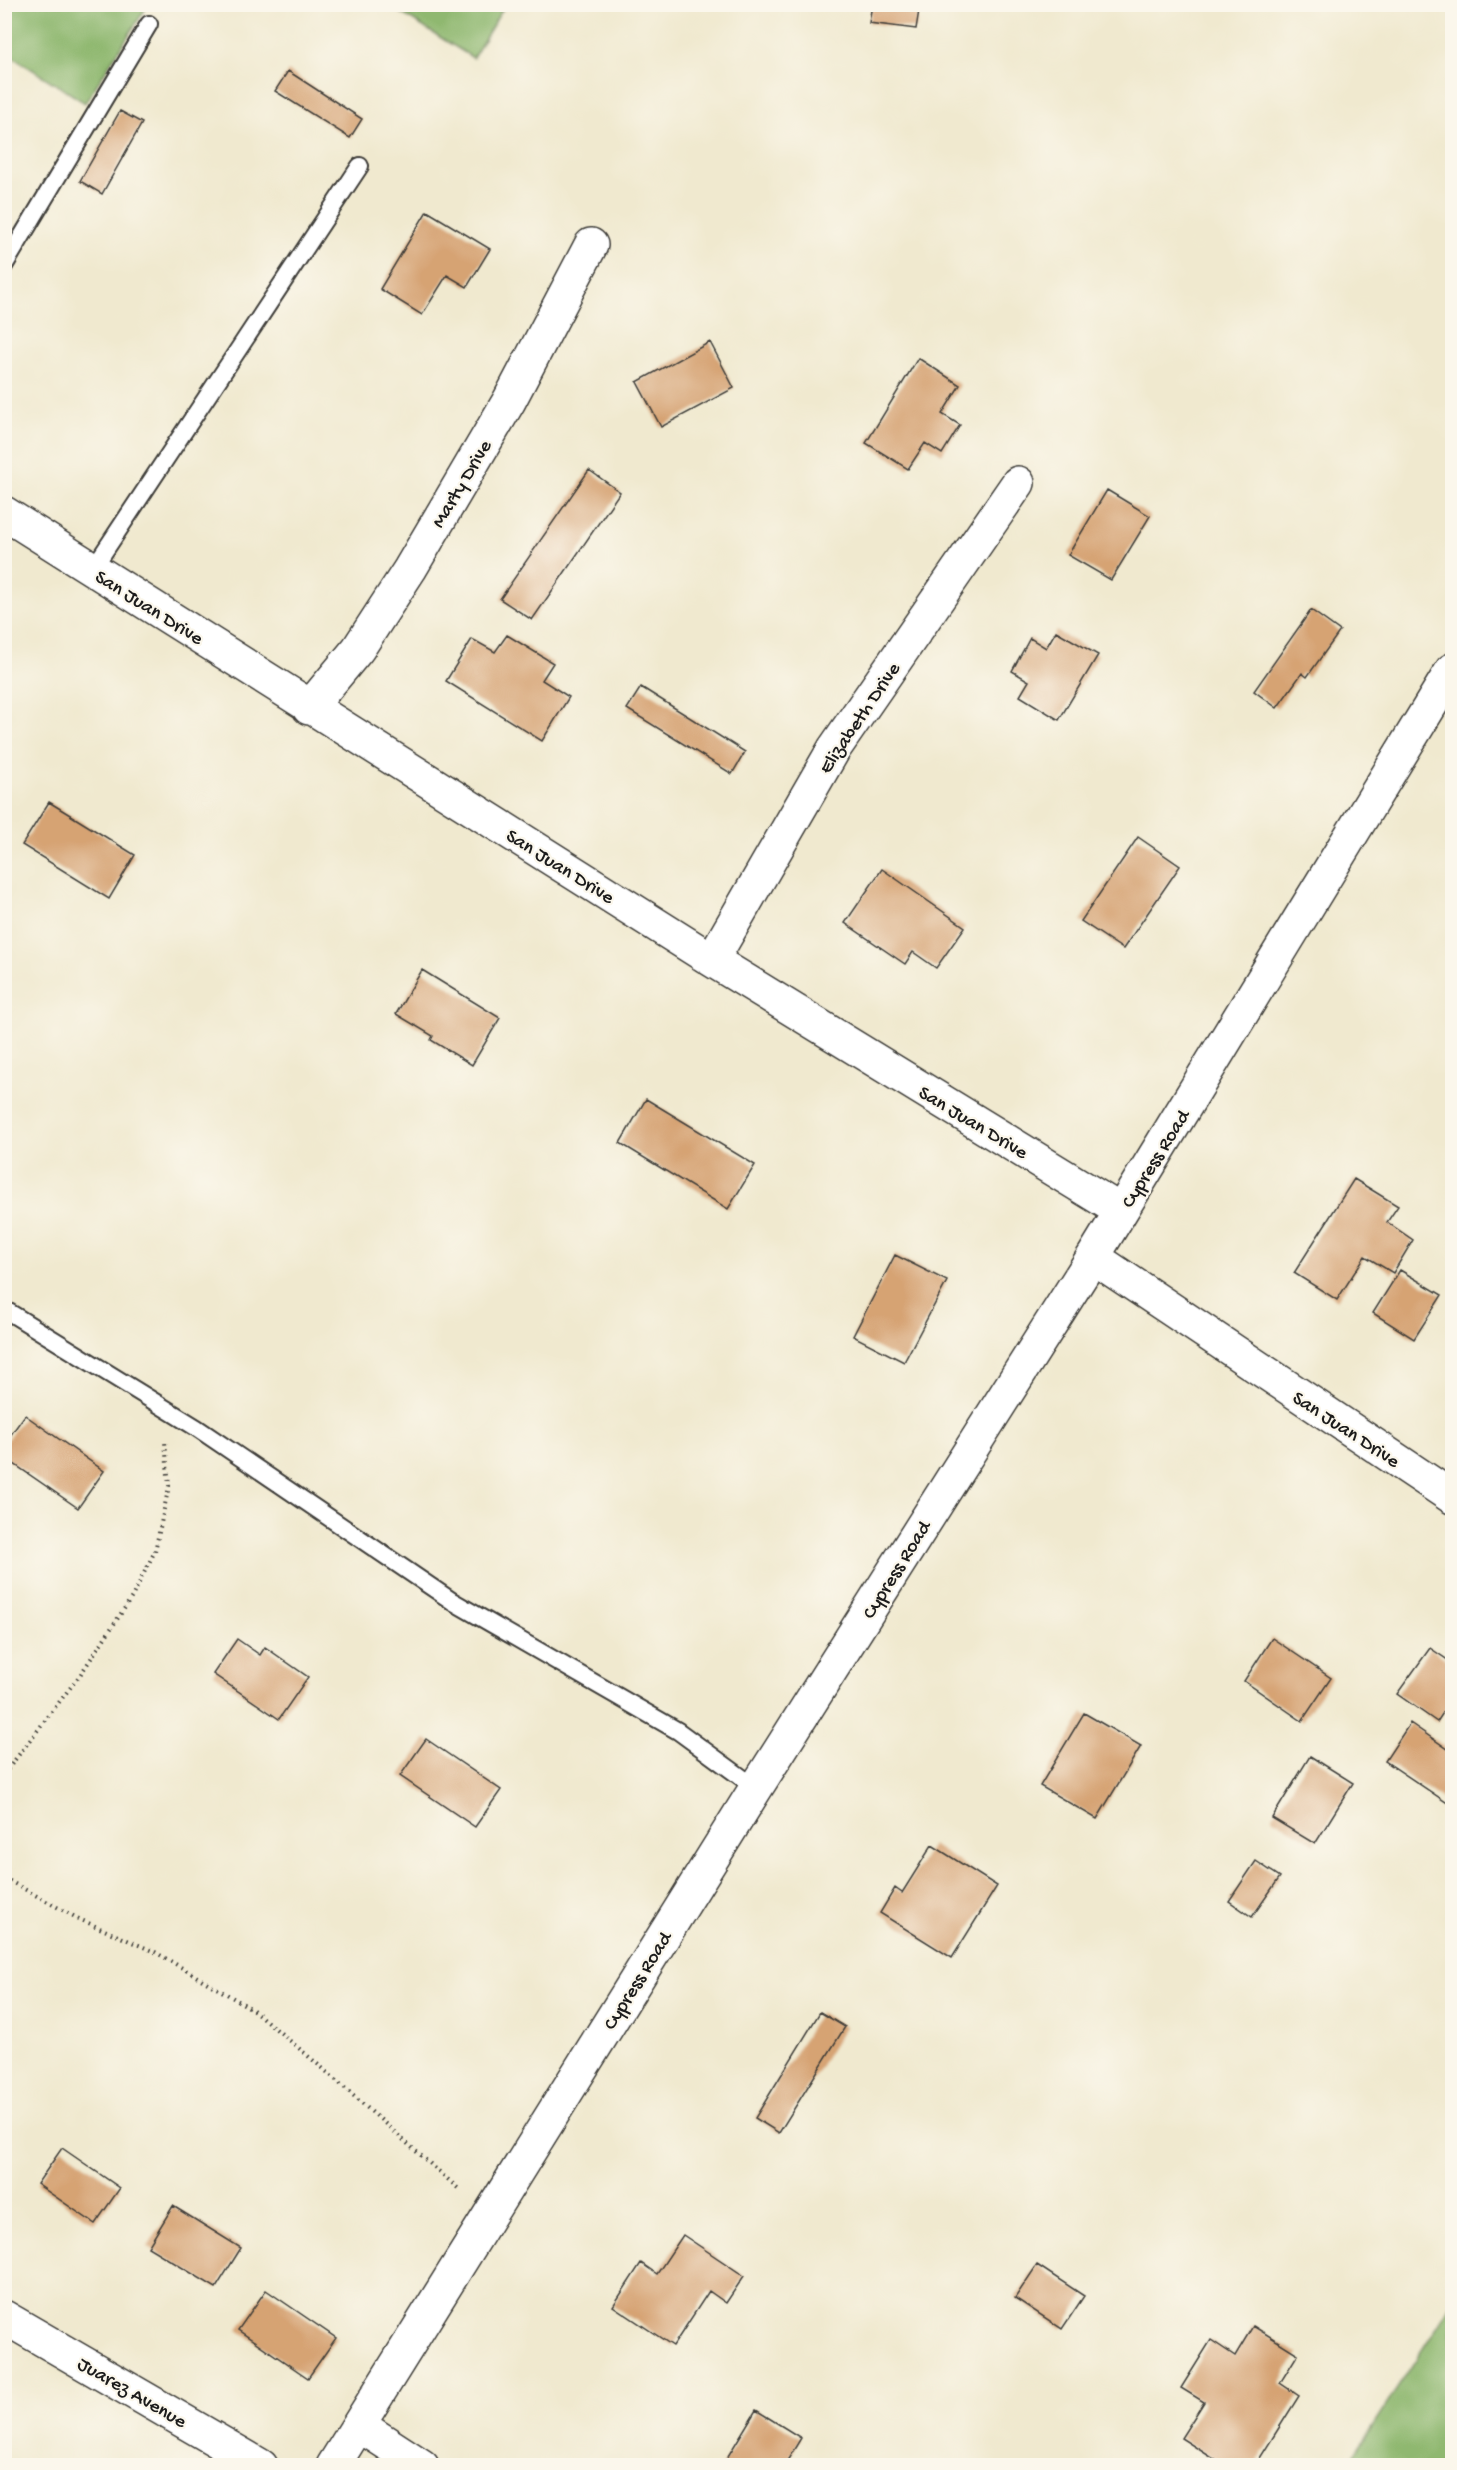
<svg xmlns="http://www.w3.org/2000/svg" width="1457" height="2470" viewBox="0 0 1457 2470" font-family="'Gochi Hand',sans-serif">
	<rect width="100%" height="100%" fill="#fbf7ec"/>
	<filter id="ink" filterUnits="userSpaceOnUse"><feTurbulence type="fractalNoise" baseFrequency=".0167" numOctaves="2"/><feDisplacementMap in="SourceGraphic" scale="12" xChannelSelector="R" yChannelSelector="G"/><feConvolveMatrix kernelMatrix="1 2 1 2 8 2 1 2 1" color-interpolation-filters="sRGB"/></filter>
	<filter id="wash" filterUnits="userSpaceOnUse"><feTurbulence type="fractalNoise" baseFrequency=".008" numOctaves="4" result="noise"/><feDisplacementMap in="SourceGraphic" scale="24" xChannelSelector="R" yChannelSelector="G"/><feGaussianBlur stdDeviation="1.35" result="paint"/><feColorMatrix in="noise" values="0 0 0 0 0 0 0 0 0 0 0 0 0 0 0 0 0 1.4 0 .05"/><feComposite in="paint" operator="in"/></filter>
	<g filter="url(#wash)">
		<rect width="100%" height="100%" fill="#f0e9cf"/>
		<path fill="#8fb86f" stroke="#566a46" stroke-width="1.5" d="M4,5L5,4L148,5L85,103L5,52Z
			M388,5L505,4V5L473,58Z
			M1452,2303V2465H1348Z"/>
		<g id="blocks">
			<path fill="#d6a373" d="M872,4H920L916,29L869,23Z
				M288,71L362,119L350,138L275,91Z
				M120,111L142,123L102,194L80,181Z
				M427,211L490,249L467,287L447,275L422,315L380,289Z
				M710,342L734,388L661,427L637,382Z
				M918,358L960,385L942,414L960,425L942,454L925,443L908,469L866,443Z
				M589,470L620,492L532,620L500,599Z
				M1107,490L1150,516L1111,580L1068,555Z
				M1311,610L1340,631L1307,677L1302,673L1277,708L1254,691Z
				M1056,631L1098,655L1059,720L1020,696L1029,681L1012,671L1030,638L1046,648Z
				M507,635L553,663L542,680L569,697L542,741L446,681L472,639L495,652Z
				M641,687L745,752L732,774L627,709Z
				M49,802L135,855L109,899L22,845Z
				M1138,837L1180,866L1123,949L1081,921Z
				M882,869L965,927L936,968L913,952L905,964L845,923Z
				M422,970L500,1018L472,1065L431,1040L433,1036L396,1014Z
				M646,1099L755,1165L728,1209L620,1143Z
				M1354,1179L1398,1206L1387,1222L1413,1240L1393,1273L1365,1256L1337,1300L1294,1273Z
				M895,1255L947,1281L904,1362L853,1336Z
				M1400,1270L1442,1295L1414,1339L1373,1313Z
				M25,1415L104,1471L78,1508L4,1457V1444Z
				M1272,1638L1331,1678L1302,1721L1244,1681Z
				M237,1639L260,1655L265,1647L308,1677L279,1719L213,1674Z
				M1430,1648L1452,1663V1699L1437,1722L1397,1694Z
				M1084,1713L1141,1746L1097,1819L1040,1786Z
				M1410,1723L1452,1752V1806L1385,1761Z
				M426,1739L501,1790L475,1827L400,1776Z
				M1310,1756L1353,1783L1315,1844L1272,1818Z
				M932,1845L997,1886L952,1958L880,1913L895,1888L902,1893Z
				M1256,1861L1280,1877L1252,1917L1229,1901Z
				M820,2012L845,2027L779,2133L755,2118Z
				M62,2148L120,2188L95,2224L37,2184Z
				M173,2206L241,2248L216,2288L148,2247Z
				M683,2235L744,2276L726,2303L709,2291L673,2346L613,2306L641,2263L657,2274Z
				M1037,2265L1084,2296L1062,2329L1015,2298Z
				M266,2290L336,2338L308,2378L238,2330Z
				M1253,2326L1298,2354L1280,2383L1299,2396L1255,2466H1225L1181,2438L1204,2402L1181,2388L1211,2340L1235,2356Z
				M756,2410L801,2438L784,2466H722Z"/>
		</g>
	</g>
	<g filter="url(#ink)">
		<use href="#blocks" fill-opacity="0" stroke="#3c3b37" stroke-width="1.5"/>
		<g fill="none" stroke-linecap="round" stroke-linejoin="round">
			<defs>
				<path id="service" d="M4,266L149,24
					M92,570L360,166
					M4,1309L197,1428L452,1601L678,1731L756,1788"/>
				<path id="minor" d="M4,513L712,960L1121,1211
					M309,708L358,649L410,569L509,401L591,245
					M712,960L834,749L1018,483
					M1093,1257L1452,1497
					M4,2317L261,2466
					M359,2425L422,2466
					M333,2466L756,1788L1093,1257L1452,670"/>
			</defs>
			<use href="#service" stroke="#3c3b37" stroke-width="20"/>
			<use href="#minor" stroke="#3c3b37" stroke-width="36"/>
			<path stroke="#3c3b37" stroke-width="4" stroke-dasharray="1.5 4.5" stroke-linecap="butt" d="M4,1774L80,1675L132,1597L155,1551L169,1486L165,1442
				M4,1878L79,1919L155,1952L252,2009L320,2066L461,2191"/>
			<use href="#service" stroke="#fff" stroke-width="16"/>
			<use href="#minor" stroke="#fff" stroke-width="33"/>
		</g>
	</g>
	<g text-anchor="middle" stroke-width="4.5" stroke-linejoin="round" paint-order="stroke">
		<g font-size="20" fill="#1c1c1c" stroke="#fbf7ec">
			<text transform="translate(460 483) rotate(-59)" y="7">Marty Drive</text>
			<text transform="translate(150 606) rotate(32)" y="7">San Juan Drive</text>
			<text transform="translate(858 717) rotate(-56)" y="7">Elizabeth Drive</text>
			<text transform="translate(561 865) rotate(32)" y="7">San Juan Drive</text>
			<text transform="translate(974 1121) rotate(31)" y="7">San Juan Drive</text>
			<text transform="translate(1154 1158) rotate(-58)" y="7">Cypress Road</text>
			<text transform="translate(1347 1428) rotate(33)" y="7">San Juan Drive</text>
			<text transform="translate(895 1569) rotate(-58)" y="7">Cypress Road</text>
			<text transform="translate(636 1980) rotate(-58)" y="7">Cypress Road</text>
			<text transform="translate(133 2391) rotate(30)" y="7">Juarez Avenue</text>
		</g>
	</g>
	<rect width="1457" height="2470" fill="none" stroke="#fbf7ec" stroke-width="24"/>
</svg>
